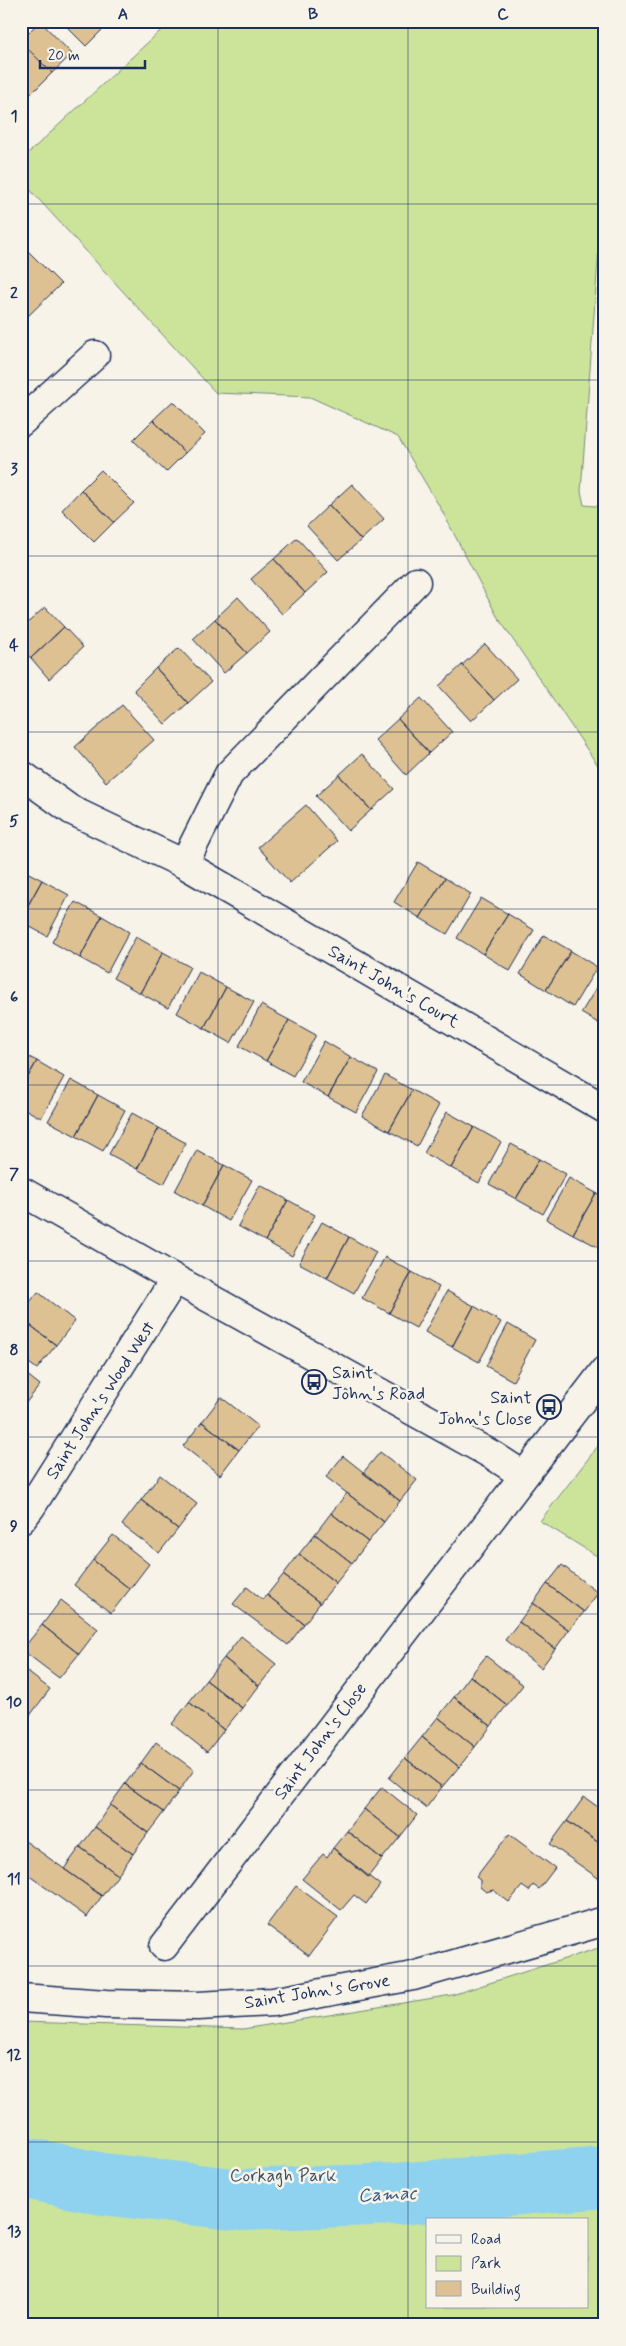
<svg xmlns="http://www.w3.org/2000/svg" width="626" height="2346" viewBox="0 0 626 2346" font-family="Mynerve,sans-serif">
	<rect width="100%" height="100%" fill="#f7f3e8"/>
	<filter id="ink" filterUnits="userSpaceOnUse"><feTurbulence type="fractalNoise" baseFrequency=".02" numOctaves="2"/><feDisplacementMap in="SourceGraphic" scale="10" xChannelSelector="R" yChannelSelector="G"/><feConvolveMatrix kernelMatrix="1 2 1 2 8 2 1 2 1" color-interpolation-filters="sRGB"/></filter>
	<g filter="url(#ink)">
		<path fill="#cce49a" stroke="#748a7c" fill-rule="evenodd" d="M171,21H605V166L581,491L584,505L605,507V776L497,616L441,509L398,437L310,397L216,393L21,180V160Z
			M605,1437V1561L540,1521Z
			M605,1946V2325H21V2022L243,2029L452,1995ZM427,2220H587V2307H427Z"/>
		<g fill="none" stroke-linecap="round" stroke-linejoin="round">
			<path stroke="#8ed2ef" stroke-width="62" d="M21,2167L103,2184L241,2200L396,2194L605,2177"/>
		</g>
		<path fill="#dec192" stroke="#1b2f5e" d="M40,21L72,54L52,73L21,42V40Z
			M61,21H100L106,26L86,46Z
			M21,42L52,73L32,93L21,82Z
			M28,251L61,284L27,317L21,312V257Z
			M173,401L205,434L185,453L153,420Z
			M153,420L185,453L166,472L133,440Z
			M101,470L134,503L114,522L81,490Z
			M352,484L384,519L361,540L329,505Z
			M81,490L114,522L94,542L62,510Z
			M329,505L361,540L338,560L307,526Z
			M297,538L328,572L305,593L274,559Z
			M274,559L305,593L282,614L251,579Z
			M238,597L270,632L247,653L215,619Z
			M45,607L64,627L31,658L21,649V629Z
			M215,619L247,653L224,673L193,639Z
			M64,627L83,647L49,679L31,658Z
			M485,644L517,679L494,700L462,665Z
			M179,648L211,682L188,703L156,668Z
			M462,665L494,700L471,721L439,686Z
			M156,668L188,703L165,724L134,690Z
			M421,698L452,732L429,753L398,719Z
			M122,705L154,740L106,782L75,747Z
			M398,719L429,753L406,775L375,740Z
			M362,754L394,789L371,810L339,775Z
			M339,775L371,810L348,831L316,796Z
			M306,805L337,841L290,883L258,847Z
			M418,862L445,878L420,918L394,902Z
			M21,869L42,880L21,918Z
			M445,878L471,894L447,934L420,918Z
			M42,880L69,895L47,936L21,922V918Z
			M481,898L508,914L483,954L457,938Z
			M75,902L102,916L80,958L52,942Z
			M508,914L534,930L510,971L483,954Z
			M102,916L129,932L107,973L80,958Z
			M544,935L571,951L546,990L520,974Z
			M136,937L163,952L140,993L113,978Z
			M571,951L597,967L573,1007L546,990Z
			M163,952L190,967L168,1008L140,993Z
			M199,972L226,987L204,1028L177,1013Z
			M605,974V1027L581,1013Z
			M226,987L254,1002L231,1043L204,1028Z
			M261,1005L289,1020L266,1061L239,1046Z
			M289,1020L316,1035L293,1076L266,1061Z
			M324,1041L351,1057L328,1097L301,1082Z
			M21,1053L37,1061L21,1089Z
			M351,1057L378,1072L356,1112L328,1097Z
			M37,1061L64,1077L41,1118L21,1107V1089Z
			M385,1075L412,1090L389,1131L362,1116Z
			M71,1080L98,1095L76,1136L48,1121Z
			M412,1090L439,1105L417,1146L389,1131Z
			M98,1095L125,1110L103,1151L76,1136Z
			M447,1112L474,1127L451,1168L424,1153Z
			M132,1113L159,1128L137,1169L109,1154Z
			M474,1127L501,1142L479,1183L451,1168Z
			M159,1128L186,1143L164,1184L137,1169Z
			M511,1144L539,1159L516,1199L489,1184Z
			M197,1150L224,1165L202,1206L175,1191Z
			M539,1159L566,1174L543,1214L516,1199Z
			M224,1165L252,1180L229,1221L202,1206Z
			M569,1178L596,1193L573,1234L546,1219Z
			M260,1185L288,1200L265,1241L238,1226Z
			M596,1193L605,1197V1241L600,1248L573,1234Z
			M288,1200L315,1215L292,1256L265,1241Z
			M322,1222L349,1237L327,1278L299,1263Z
			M349,1237L376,1252L354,1293L327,1278Z
			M385,1257L412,1272L389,1313L362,1298Z
			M412,1272L439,1287L416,1328L389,1313Z
			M447,1291L474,1306L452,1347L425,1332Z
			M38,1292L75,1321L56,1345L21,1318V1313Z
			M474,1306L501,1322L479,1362L452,1347Z
			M21,1318L56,1345L37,1369L21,1357Z
			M508,1324L535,1340L513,1381L486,1366Z
			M21,1370L40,1385L21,1409Z
			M221,1397L258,1426L239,1450L202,1422Z
			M202,1422L239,1450L220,1475L183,1446Z
			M380,1452L417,1480L400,1501L363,1473Z
			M343,1456L400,1501L384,1522L326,1477Z
			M160,1475L197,1504L178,1529L141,1500Z
			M347,1493L384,1522L368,1542L331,1513Z
			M141,1500L178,1529L159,1553L122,1525Z
			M331,1513L368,1542L352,1563L315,1534Z
			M315,1534L352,1563L336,1583L299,1554Z
			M113,1535L149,1564L130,1589L93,1560Z
			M299,1554L336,1583L320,1603L283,1575Z
			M93,1560L130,1589L111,1613L74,1585Z
			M562,1565L598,1593L584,1612L547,1584Z
			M283,1575L320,1603L304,1624L267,1595Z
			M547,1584L584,1612L569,1630L533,1603Z
			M247,1587L263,1600L267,1595L304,1624L288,1645L233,1604Z
			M61,1600L98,1629L79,1654L42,1625Z
			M533,1603L569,1630L555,1649L519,1622Z
			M519,1622L555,1649L541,1668L505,1640Z
			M42,1625L79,1654L59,1678L22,1650Z
			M241,1636L276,1664L259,1686L224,1658Z
			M486,1656L523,1685L507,1705L470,1676Z
			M224,1658L259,1686L242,1708L206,1680Z
			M21,1667L50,1689L31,1714L21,1707Z
			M470,1676L507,1705L491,1726L454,1697Z
			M206,1680L242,1708L224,1730L189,1702Z
			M454,1697L491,1726L475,1747L438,1717Z
			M189,1702L224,1730L207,1752L172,1724Z
			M21,1707L31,1714L21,1726Z
			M438,1717L475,1747L459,1767L422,1737Z
			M422,1737L459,1767L442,1787L405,1758Z
			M156,1742L194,1770L179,1791L141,1763Z
			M405,1758L442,1787L426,1808L389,1778Z
			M141,1763L179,1791L164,1812L125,1784Z
			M125,1784L164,1812L148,1833L110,1805Z
			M382,1787L417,1815L400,1837L364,1809Z
			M584,1797L605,1812V1847L567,1821Z
			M110,1805L148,1833L133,1854L95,1827Z
			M364,1809L400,1837L382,1859L347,1831Z
			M567,1821L605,1847V1869L598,1878L550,1844Z
			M95,1827L133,1854L118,1875L80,1847Z
			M347,1831L382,1859L368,1877L333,1848Z
			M509,1834L555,1868L539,1889L533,1885L529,1891L522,1886L509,1902L493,1890L486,1892L480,1887V1880L476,1877Z
			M21,1838L102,1896L87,1917L21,1870Z
			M80,1847L118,1875L102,1896L64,1869Z
			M333,1848L380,1885L366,1904L354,1895L341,1910L302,1879L323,1854L327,1857Z
			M296,1886L338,1917L309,1956L267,1925Z"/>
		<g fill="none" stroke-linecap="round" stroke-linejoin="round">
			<defs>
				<path id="minor" d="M21,422L95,355
					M21,774L71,810L184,864L605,1109
					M184,864L229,774L416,582
					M21,1191L175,1279L494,1456L523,1475
					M21,1520L31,1507L175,1279
					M164,1946L605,1370
					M21,1998L106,2004L198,2006L273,2002L413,1976L605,1921"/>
			</defs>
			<use href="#minor" stroke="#1b2f5e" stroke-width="31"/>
			<use href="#minor" stroke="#f7f3e8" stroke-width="28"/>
		</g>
	</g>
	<path fill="none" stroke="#1b2f5e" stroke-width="1" stroke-opacity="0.55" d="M218,21V2325M408,21V2325M21,204H605M21,380H605M21,556H605M21,732H605M21,909H605M21,1085H605M21,1261H605M21,1437H605M21,1614H605M21,1790H605M21,1966H605M21,2142H605"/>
	<defs>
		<symbol id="bus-ring" viewBox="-11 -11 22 22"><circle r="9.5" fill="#f7f3e8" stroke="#1b2f5e" stroke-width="1.5"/><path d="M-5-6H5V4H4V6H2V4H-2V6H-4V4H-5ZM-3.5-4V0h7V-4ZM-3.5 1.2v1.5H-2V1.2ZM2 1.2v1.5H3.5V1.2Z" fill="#1b2f5e"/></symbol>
	</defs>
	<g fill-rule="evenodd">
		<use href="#bus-ring" x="300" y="1368" width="28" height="28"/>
		<use href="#bus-ring" x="535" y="1393" width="28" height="28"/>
	</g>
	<g text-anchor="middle" stroke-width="5" stroke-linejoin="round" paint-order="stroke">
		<g font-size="18" fill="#1b2f5e" stroke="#f7f3e8">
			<text transform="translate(394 986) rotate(30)" y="6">Saint John's Court</text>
			<text transform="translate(100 1400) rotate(-57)" y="6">Saint John's Wood West</text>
			<text transform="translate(320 1741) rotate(-53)" y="6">Saint John's Close</text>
			<text transform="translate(317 1991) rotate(-9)" y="6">Saint John's Grove</text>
		</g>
		<g font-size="18" fill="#1b2f5e" stroke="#f7f3e8" text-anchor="start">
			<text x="332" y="1378">Saint<tspan x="332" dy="21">John's Road</tspan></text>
			<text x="532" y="1403" text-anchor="end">Saint<tspan x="532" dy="21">John's Close</tspan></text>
		</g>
		<g font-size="18" fill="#3e536a" stroke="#f7f3e8">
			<text x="283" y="2181">Corkagh Park</text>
		</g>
		<g font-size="19" font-style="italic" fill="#385882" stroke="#f7f3e8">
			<text transform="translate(387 2193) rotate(-3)" y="7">Camac</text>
		</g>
	</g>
	<rect width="626" height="2346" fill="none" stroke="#f7f3e8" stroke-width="55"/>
	<rect x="426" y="2218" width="162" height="90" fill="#f7f3e8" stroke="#9fa5b1"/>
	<rect x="436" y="2235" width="25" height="8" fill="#f7f3e8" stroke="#9fa5b1"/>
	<text x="471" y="2244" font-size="15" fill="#1b2f5e">Road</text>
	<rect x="436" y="2256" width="25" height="15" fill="#cce49a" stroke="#9fa5b1"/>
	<text x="471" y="2268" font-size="15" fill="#1b2f5e">Park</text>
	<rect x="436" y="2281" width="25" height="15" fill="#dec192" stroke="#9fa5b1"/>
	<text x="471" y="2294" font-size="15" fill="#1b2f5e">Building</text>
	<path d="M40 60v8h105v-8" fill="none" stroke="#1b2f5e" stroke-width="2.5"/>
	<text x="48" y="60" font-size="15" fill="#1b2f5e" stroke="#f7f3e8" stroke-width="4" paint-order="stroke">20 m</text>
	<rect x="28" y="28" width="570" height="2290" fill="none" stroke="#1b2f5e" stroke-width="2"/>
	<g font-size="16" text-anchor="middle" font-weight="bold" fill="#1b2f5e">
		<text x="123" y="19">A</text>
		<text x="313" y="19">B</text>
		<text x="503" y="19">C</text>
		<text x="14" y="121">1</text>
		<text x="14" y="298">2</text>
		<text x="14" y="474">3</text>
		<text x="14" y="650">4</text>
		<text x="14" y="826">5</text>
		<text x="14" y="1002">6</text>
		<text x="14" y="1179">7</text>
		<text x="14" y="1355">8</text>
		<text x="14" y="1531">9</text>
		<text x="14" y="1707">10</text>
		<text x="14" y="1884">11</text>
		<text x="14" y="2060">12</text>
		<text x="14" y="2236">13</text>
	</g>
</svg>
